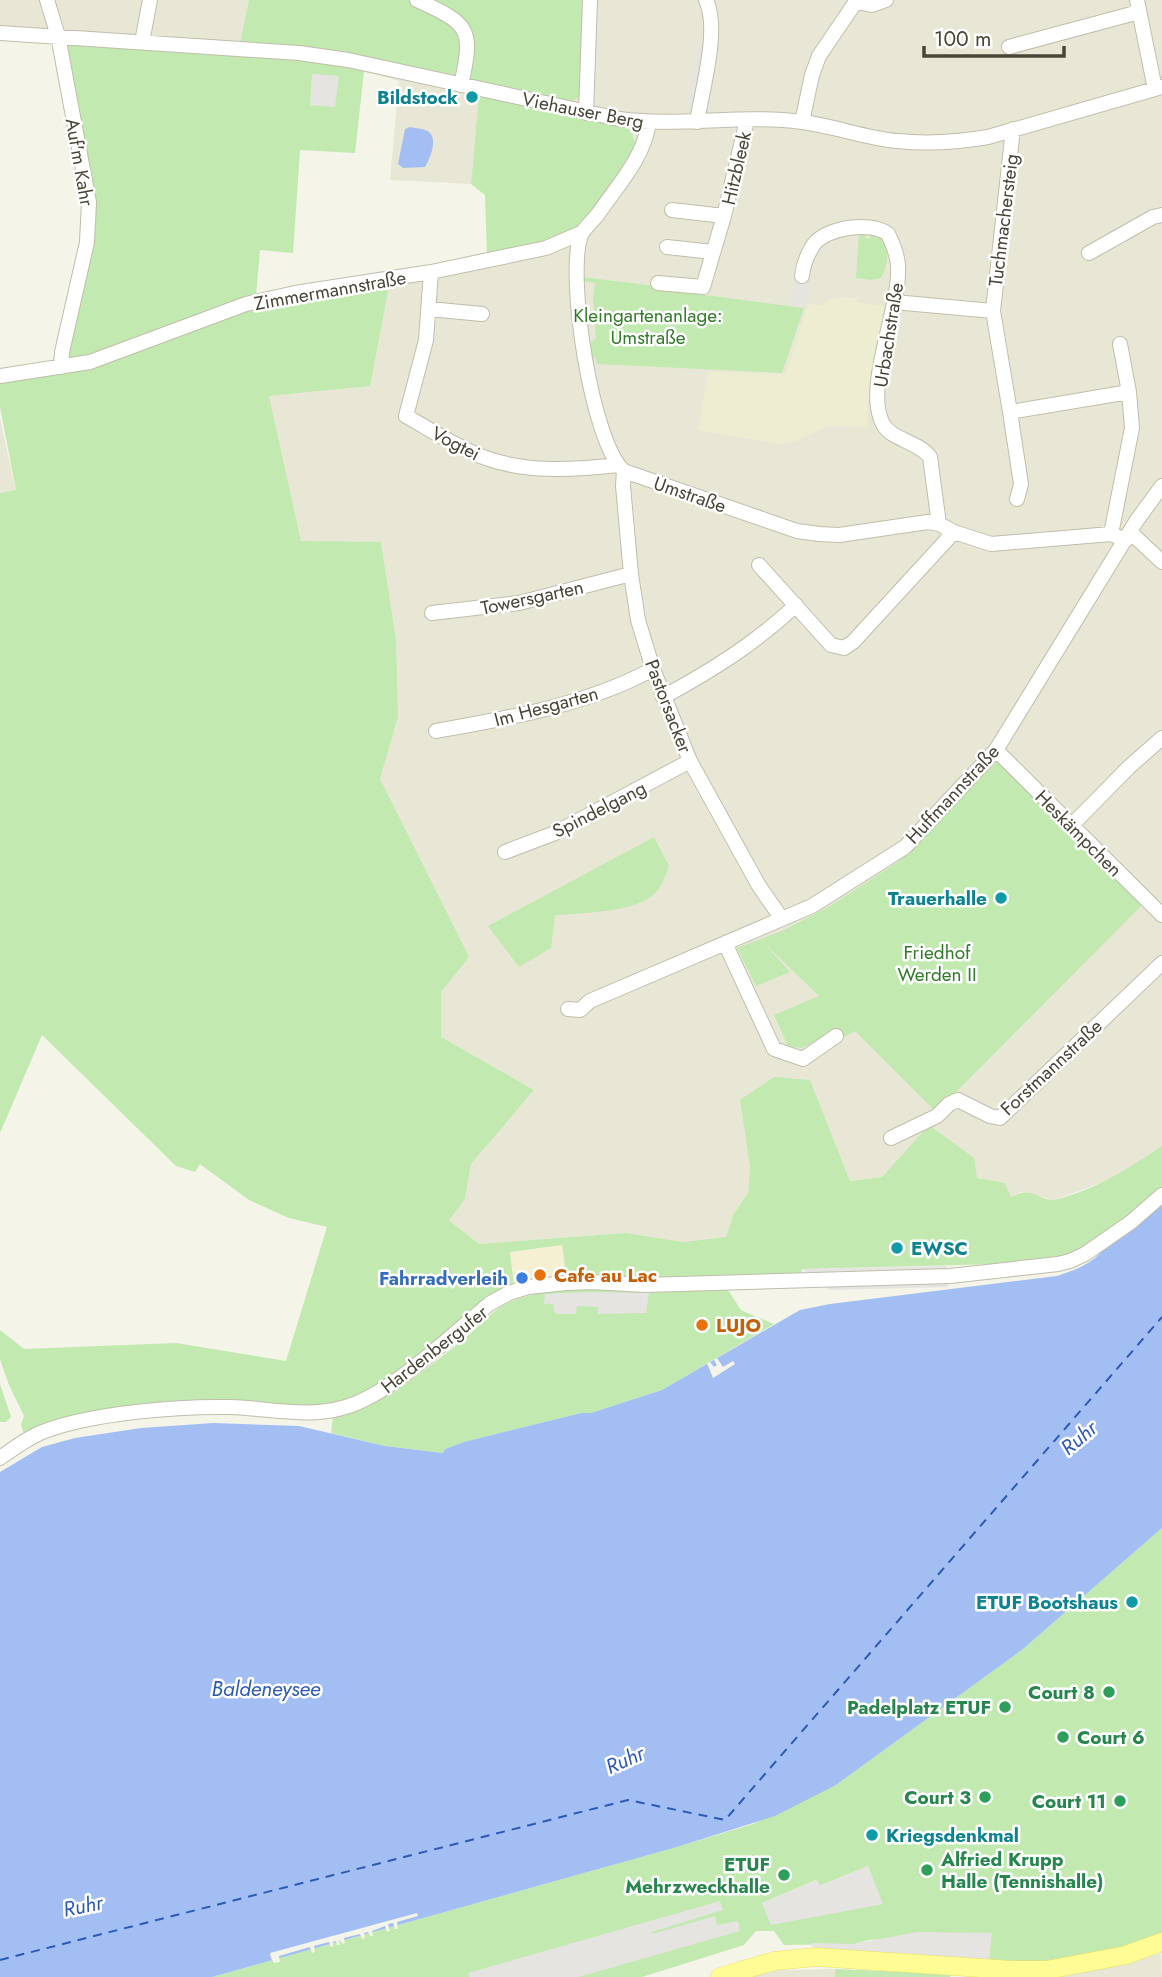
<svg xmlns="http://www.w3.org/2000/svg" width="1162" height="1977" viewBox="0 0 1162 1977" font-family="Jost,sans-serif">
	<rect width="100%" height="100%" fill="#f4f4e8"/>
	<path fill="#e8e7d6" d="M0,0H249L241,44L331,50L567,105L587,0H1162V1146L1114,1178L1054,1200L1021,1192L1011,1197L1005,1183L977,1178L941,1135L929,1125L882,1177L850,1181L810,1080L740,1100L750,1167L748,1193L733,1215L726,1237L683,1242L626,1233L479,1244L448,1219L465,1199L471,1164L534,1090L441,1037V992L380,779L398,717L396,640L381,542H301L269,396L370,385L390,282L544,244L479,95L471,184L390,180L399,81L328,61L0,38Z
		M0,419L16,491L0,493Z
		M1161,1953L1162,1977H1047L1127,1964Z
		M773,1963L783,1970L835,1969V1977H731Z"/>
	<path fill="#f6f0d3" d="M563,1245L567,1279L514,1286L510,1252Z"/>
	<path fill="#ededd1" d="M844,297L857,298V302L884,306L868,401L867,427L827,426L796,441L781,444L698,430L708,371L786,374L808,304L822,306L830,299Z"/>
	<path fill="#c1e9b0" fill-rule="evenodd" d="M249,0H587L579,97L567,105L331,50L240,44Z
		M62,41L233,56L328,61L364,71L355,153L300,150L293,253L260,250L256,296L118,347L71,359L51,366L94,215Z
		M479,94L602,120L629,129L637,146L634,157L581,230L544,244L487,256L485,195L471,184Z
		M870,233C893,235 889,263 881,278L871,280L856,278L859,234H865V238L870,239Z
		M582,277L696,291L697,294L804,308L782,373L597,364L596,358L592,357L590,343L596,338L593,300L595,283L582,281Z
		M390,282L370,386L269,396L301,541L381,542L396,640L398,717L380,779L469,957L441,992V1037L534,1090L471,1164L465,1199L449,1220L479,1244L626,1233L683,1242L726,1237L733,1215L748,1193L750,1167L740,1100L774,1077L810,1080L850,1181L882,1177L929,1125L974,1158L977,1178L1005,1183L1011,1197C1036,1184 1039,1204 1058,1199C1097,1189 1129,1168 1162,1146V1191L1130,1217L1076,1252L1060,1256L999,1264L802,1269V1274L644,1280L567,1279L562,1245L510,1252L514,1286L365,1396L341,1404L308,1407L240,1403L24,1434L21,1425L24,1416L9,1385L0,1359V1330L24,1349L176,1343L286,1361L327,1227L289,1218L249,1200L200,1164L195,1172L176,1166L42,1035L0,1133V493L16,490L0,407V377L69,372L234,311Z
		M998,760L1144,903L936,1112L855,1031L837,1041L833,1035L801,1048L788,1046L774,1015L819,996L763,942L790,972L756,986L737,948L784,930L827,908L898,862Z
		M654,837L669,866C666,874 662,885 657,891C639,913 581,913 555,915L551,948L519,967L488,926Z
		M726,1287L741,1310L774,1324L662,1390L591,1413H581L464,1442L445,1449L443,1453L385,1446L331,1433L333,1417C383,1406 425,1370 464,1339C478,1327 493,1309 510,1302C550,1284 598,1291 641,1291C670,1291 698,1288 726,1287Z
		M0,1384L11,1417L6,1422H0Z
		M1162,1528V1935L1123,1949L1054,1962L989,1961L991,1933L869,1940L854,1944L784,1945L774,1931H756L744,1945L642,1977H212L677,1847L753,1824L836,1785L1023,1649ZM868,1866L882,1904L771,1924L762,1903L816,1880L819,1886Z
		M835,1969L951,1974L950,1977H835Z"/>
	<path fill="#e5e4e0" d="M699,40L706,42L693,109L687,107Z
		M312,74L339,76L335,107L310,105Z
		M797,280L809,282L810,294L804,305L789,304Z
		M947,1266V1275L1073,1267L1033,1275L948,1283V1287L830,1290L802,1269Z
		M592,1292L649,1293L646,1313L598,1314V1307L577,1306L576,1314H555L553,1304H544L545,1294Z
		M868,1866L883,1904L771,1925L762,1903L817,1880L820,1886Z
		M720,1901L723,1910L652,1932V1934L715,1916L717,1925L738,1921L740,1931L579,1977H469L468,1973Z
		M917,1932L992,1933L989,1961L813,1950L812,1943L854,1944Z"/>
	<path fill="#a3bef2" d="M410,127C415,128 425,129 429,132C438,139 430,159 425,167L403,168L398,164L405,129Z
		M1162,1205V1528L1023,1649L836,1785L775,1816L677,1847L212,1977H0V1472L42,1447L75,1438L141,1428L213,1423L299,1426L385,1446L443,1453L445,1449L464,1442L581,1413H591L662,1390L800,1310L830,1304L1057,1276C1075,1270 1090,1265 1103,1250Z"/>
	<path fill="#f4f4e8" d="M717,1358L723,1367L733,1361L735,1364L713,1378L707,1363L710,1362L714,1367L717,1365L714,1360Z
		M417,1913L418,1916L397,1922L398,1929H395L393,1923L388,1924L390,1931L387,1932L385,1926L372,1931L373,1936H370L368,1932L364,1933L365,1938L362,1939L360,1934L344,1938L345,1943L343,1944L339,1940L340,1945H337L336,1941L333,1942V1947H331L329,1942L314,1946L315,1952L312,1953L310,1947L279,1956L280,1962L274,1963L271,1958L270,1953Z"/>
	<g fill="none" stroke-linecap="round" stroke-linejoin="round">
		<path stroke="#2d59b6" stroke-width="2" stroke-dasharray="9 7" stroke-linecap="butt" d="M0,1960L628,1800L725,1820L1162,1317"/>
		<defs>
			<path id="minor" d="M47,0L58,36L89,202L87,242L62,352L61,367
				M417,0C469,24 474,28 461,85
				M1137,0L1155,89
				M857,2L872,5L886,0
				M0,33L299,53L348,60L619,119C680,127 741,114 802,122C834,126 865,138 897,141C926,144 959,142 988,137L1162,87
				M142,42L150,0
				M1009,47L1139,12
				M586,113L590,0
				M697,122C702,89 720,30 706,0
				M802,122L812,75L819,56L857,0
				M649,123C643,159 618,185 598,214C593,221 584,228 581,235C566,275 592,444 624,471L797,531L819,534L839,535L928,522L939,524L954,532L991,544L1111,534L1126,540
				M1013,129L993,311L1010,412L1129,392L1132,428L1111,534
				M672,210L724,216
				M667,247L713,252
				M1089,253L1153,217L1162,215
				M431,272L426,340L406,416C431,430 456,447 483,457C524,473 574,470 618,465
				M802,276C803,266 808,253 814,244C828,227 871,221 888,234C893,244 897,254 898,265C901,308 863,387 883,424C891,440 918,441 930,457L939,524
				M658,283L703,287L724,216L747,120
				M894,302L993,311
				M429,309L482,314
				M1120,344L1129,392
				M0,376L90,362L246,304L295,293L431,272L546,248L581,233
				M1010,412L1021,484L1017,499
				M624,471L623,486L631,574L638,620L653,669L690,761L759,886L782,919
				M1130,532L1162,562
				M759,565L831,645L844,648L853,642L954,532
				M432,613L519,603L631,574
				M663,697C711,671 756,643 796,605
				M436,731C509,718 587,705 653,669
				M996,750L1162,915
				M1072,825L1129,767L1162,738
				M505,852L555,833L690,761
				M725,943L774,1049L803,1059L836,1036
				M568,1009L580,1010L590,1001L812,906L905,847L996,750L1137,520L1162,486
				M891,1138L937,1116L949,1104L958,1100L990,1116L1000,1118L1162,963
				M0,1458C14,1448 29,1437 45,1431C93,1413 179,1406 230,1407C266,1408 307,1418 342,1408C389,1396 451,1336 489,1304L509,1293L528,1287L566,1283L592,1282L645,1285L950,1276L1058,1264L1070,1261L1085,1254L1131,1222L1162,1195"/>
			<path id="major" d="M720,1977L774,1961L816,1957L1011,1970H1047L1126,1955L1162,1942"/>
		</defs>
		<use href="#minor" stroke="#c0beaa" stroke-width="16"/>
		<use href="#major" stroke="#e6e064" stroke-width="19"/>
		<use href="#minor" stroke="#fff" stroke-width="14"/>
		<use href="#major" stroke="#fffc96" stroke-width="18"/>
	</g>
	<g fill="#0f9aa8" stroke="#fff" stroke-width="2.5">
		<circle cx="472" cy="97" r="7"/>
		<circle cx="1001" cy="898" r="7"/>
		<circle cx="897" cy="1248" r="7"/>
		<circle cx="1132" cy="1602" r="7"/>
		<circle cx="872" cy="1835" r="7"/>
	</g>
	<g fill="#e8710a" stroke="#fff" stroke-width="2.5">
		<circle cx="540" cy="1275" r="7"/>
		<circle cx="702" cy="1325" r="7"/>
	</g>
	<circle fill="#3f7fe0" stroke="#fff" stroke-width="2.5" cx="522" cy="1278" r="7"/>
	<g fill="#2e9e5b" stroke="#fff" stroke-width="2.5">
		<circle cx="1109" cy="1692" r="7"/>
		<circle cx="1005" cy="1707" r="7"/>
		<circle cx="1063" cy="1737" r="7"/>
		<circle cx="985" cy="1797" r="7"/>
		<circle cx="1120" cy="1801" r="7"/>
		<circle cx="927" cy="1870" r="7"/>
		<circle cx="784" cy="1875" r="7"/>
	</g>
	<g text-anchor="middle" stroke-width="5" stroke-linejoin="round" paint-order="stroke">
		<g font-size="19" font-weight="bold" fill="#0d838f" stroke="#fff" text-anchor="end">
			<text x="458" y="104">Bildstock</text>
			<text x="987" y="905">Trauerhalle</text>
			<text x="911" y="1255" text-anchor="start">EWSC</text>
			<text x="1118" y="1609">ETUF Bootshaus</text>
			<text x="886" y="1842" text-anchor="start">Kriegsdenkmal</text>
		</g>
		<g font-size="19" fill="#484536" stroke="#fff">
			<text transform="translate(583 110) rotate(11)" y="7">Viehauser Berg</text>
			<text transform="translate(80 162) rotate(80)" y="7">Auf'm Kahr</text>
			<text transform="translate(736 168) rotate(-77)" y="7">Hitzbleek</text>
			<text transform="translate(1003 220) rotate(-83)" y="7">Tuchmachersteig</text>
			<text transform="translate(330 290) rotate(-10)" y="7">Zimmermannstraße</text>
			<text transform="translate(888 335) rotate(-81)" y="7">Urbachstraße</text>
			<text transform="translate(456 443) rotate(27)" y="7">Vogtei</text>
			<text transform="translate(690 494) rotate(19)" y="7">Umstraße</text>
			<text transform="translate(532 597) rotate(-12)" y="7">Towersgarten</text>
			<text transform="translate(546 706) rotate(-15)" y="7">Im Hesgarten</text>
			<text transform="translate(669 706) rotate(69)" y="7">Pastorsacker</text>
			<text transform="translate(952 794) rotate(-47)" y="7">Huffmannstraße</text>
			<text transform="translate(599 809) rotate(-27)" y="7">Spindelgang</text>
			<text transform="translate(1079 833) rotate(45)" y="7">Heskämpchen</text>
			<text transform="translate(1051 1067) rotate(-43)" y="7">Forstmannstraße</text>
			<text transform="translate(434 1349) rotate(-38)" y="7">Hardenbergufer</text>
		</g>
		<g font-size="19" fill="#327b28" stroke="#fff">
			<text x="648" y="322">Kleingartenanlage:<tspan x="648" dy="22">Umstraße</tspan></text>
			<text x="937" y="959">Friedhof<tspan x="937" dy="22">Werden II</tspan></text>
		</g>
		<g font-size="19" font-weight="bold" fill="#c56008" stroke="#fff" text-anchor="start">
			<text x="554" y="1282">Cafe au Lac</text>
			<text x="716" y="1332">LUJO</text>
		</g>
		<g font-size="19" font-weight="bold" fill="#366cbe" stroke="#fff" text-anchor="end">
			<text x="508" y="1285">Fahrradverleih</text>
		</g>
		<g font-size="19" font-weight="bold" fill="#27864d" stroke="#fff" text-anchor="end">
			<text x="1095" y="1699">Court 8</text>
			<text x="991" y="1714">Padelplatz ETUF</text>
			<text x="1077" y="1744" text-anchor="start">Court 6</text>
			<text x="971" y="1804">Court 3</text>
			<text x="1106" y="1808">Court 11</text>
			<text x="941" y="1866" text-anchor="start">Alfried Krupp<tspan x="941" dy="22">Halle (Tennishalle)</tspan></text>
			<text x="770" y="1871">ETUF<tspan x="770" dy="22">Mehrzweckhalle</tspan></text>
		</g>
		<g font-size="21" font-style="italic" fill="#2d59b6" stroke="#fff">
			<text transform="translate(1079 1438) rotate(-40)" y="7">Ruhr</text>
			<text x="266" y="1696">Baldeneysee</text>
			<text transform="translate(625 1760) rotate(-24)" y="7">Ruhr</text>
			<text transform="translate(83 1906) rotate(-11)" y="7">Ruhr</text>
		</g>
	</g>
	<path d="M924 46v10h140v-10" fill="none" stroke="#484536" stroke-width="3.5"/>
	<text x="934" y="46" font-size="21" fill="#484536" stroke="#ffffff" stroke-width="5" paint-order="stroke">100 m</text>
</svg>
